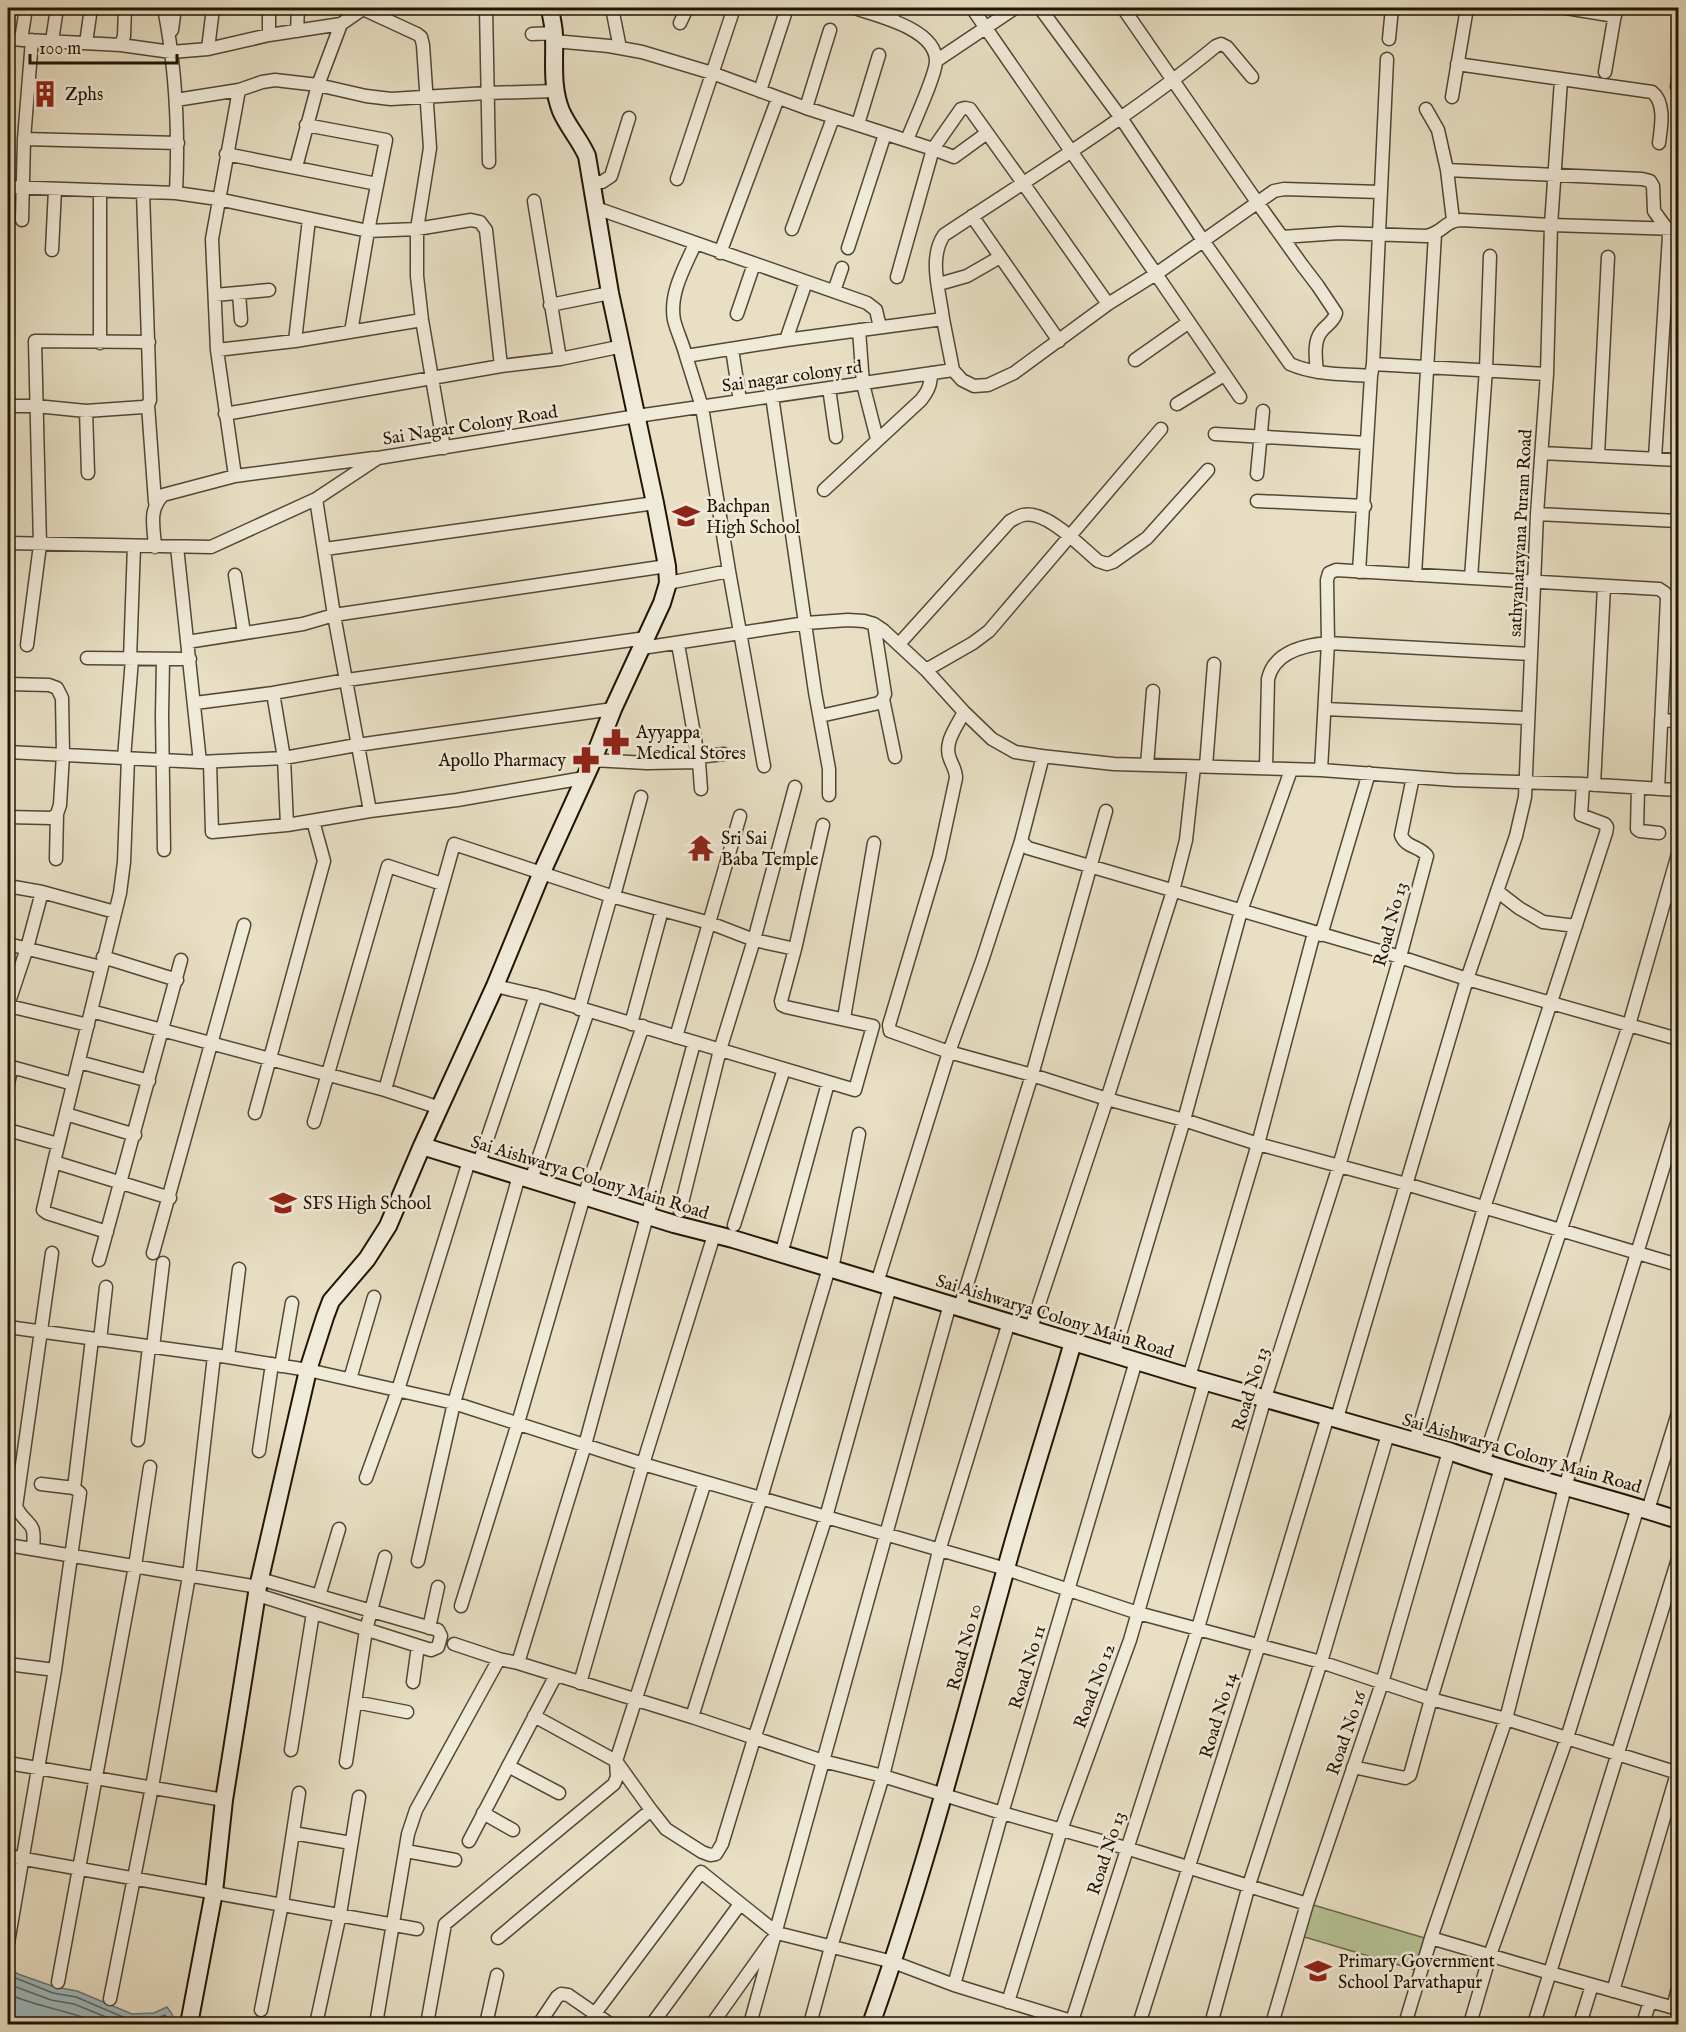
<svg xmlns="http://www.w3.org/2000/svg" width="1686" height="2032" viewBox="0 0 1686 2032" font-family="'IM FELL English',serif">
	<rect width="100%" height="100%" fill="#e8dfc4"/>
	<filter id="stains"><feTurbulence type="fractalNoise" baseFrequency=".00333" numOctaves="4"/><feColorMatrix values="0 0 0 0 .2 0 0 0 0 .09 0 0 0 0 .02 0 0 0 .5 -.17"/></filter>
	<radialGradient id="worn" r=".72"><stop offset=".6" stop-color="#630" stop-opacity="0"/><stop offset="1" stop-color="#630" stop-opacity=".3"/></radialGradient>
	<path fill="#b5c294" stroke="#6b6b4c" stroke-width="1.5" d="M1310,1904L1428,1939L1419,1971L1301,1936Z"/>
	<path fill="#9db9bf" stroke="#6b7774" stroke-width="1.5" d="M8,1968L18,1974L55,1987L77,1991L132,2014L154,2013L167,2007L172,2014L175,2024H8Z"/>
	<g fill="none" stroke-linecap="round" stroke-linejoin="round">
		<path stroke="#5f6662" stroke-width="1.5" d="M8,1975L53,1993L76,1997L130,2020L155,2019L165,2015L169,2024
			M8,1984L51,2000L74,2004L123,2024
			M8,1994C38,2007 71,2011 101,2024"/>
		<defs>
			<path id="street" d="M164,8C176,69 179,130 176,193
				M486,8L489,162
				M612,8L620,48
				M854,8C878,16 936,29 936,61C936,75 913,124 907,140
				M972,8L1156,274L1274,191L1284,189L1380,192
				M1040,8L1121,118L1204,242L1290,364C1315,375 1344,374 1371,376L1373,364L1547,374
				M1123,8L1257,202L1302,265L1318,286L1336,313C1334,322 1326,325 1321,332C1313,342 1316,360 1317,372
				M1566,8L1615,16
				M363,9L417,34L421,37L423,45L430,148L417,229V276L422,320L444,448
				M895,12L897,8
				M680,23L687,8
				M172,30L175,8
				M297,31L298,8
				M532,34L554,33
				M269,35V8
				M8,39L121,45L171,52L208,49L269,35L341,24
				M1389,39L1392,8
				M21,40L26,8
				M52,41L57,8
				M554,41L609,46L642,52L712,73L806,108L933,149L961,109L965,108L970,109L1023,183L1108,304
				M86,43L91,8
				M121,45L124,36L125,8
				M208,49L213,8
				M936,61L1015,8
				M1457,64L1652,92C1666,103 1661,127 1659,143
				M1605,72L1616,8
				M1677,87L1678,78
				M760,91L787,8
				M1452,97L1467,8
				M176,100L239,90L262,82L275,80L318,85L366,96L391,99L487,93L556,91
				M806,108L830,30
				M1426,109L1438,130L1447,170L1453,220
				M858,124L879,55
				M306,125L386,140L368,231L351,332
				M24,139L178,143
				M226,154L377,184
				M296,167L318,85L341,24L364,8
				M1447,170L1642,179L1650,181L1653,186L1654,211L1667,229L1669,236L1655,458
				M677,179L734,8
				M592,182H602L611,176L629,118
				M8,187L176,193L218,199L368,231L417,229L471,220L480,222L486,230L501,366
				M100,190V343
				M534,201L560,359
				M596,208L867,303L876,310L880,327
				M972,216L1059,341
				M22,220L24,139L32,40
				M792,229L833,118
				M1282,237L1339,233L1426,236C1443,233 1444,221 1461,220L1551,225L1678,229
				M695,244C685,267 669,293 674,320C677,332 683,344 686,356L786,340
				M848,248L885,134
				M52,250L55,189
				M720,253L778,98
				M897,277L933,149L954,157L987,133
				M806,282L786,340L943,319C940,293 928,258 944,235C1036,174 1131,116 1216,46L1221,44L1227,47L1252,77
				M939,284L967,276L1000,257
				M834,291L842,268
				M239,293L241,320
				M215,295L269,290
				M550,305L610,293
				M737,314L754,264
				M943,319L953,370L962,380L974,386L988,385L1014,373L1108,304L1156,274L1240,397
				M859,330L863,384L877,439
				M295,341L309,219
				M732,349L740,401
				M217,350L295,341L422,320
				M1135,360L1189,322
				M1373,364L1387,59
				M829,388L836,437
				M772,396L815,692L829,769V795
				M1177,404L1224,375
				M148,405L155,502
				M8,406H36L86,411L143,407L148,405L150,400L143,192
				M86,411L88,473
				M225,414L501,366L560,359L623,346
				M1215,434L1367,443
				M1542,453L1678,460
				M1598,455L1608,257
				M1257,474L1263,411
				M235,476L217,350L212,239L239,90
				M824,490L921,400C928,391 931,385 931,373
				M316,499L334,615L370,811
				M1257,501L1365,506
				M1537,514L1678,521
				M8,543L211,547L316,499L378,458L637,416L953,370
				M155,547C154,527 148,510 163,495L235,476L374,458
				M177,547L200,762
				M325,549L655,503
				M729,571L764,766
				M1359,572L1371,376
				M235,575L244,633
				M1415,575L1435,234
				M1471,578L1486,369L1490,256
				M668,583L729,571L702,407L686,356
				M874,624L885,694L883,699
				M187,642L303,624L334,615L667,566
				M899,644L1010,521C1014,519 1018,516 1023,515C1047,510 1080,546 1098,561L1107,564L1113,562L1147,538L1208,470
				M27,645L40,545L35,341L149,342
				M642,648L806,623L848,620L864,621L874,624L883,630L926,670L964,712L992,739L1015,752L1041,756L1114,764L1321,770L1454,780L1583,784L1678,790
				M87,658L190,659
				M130,659L134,546
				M163,659L162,716L164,850
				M926,670L973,643L989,631L1161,429
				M8,684L49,685L57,688L62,698L63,754L60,805L57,814L52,818L8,817
				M273,693L284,758L287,825L370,811L457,800L584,778
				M195,703L273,693L347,680L646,638
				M1325,709L1527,718
				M964,712C957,726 943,743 950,759C953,767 956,770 956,778L939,857L889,1025L890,1031L949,1052L1032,1075L1107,1099L1184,1120L1258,1144L1406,1184L1678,1265
				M820,716L879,703L883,699L895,757
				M1661,720L1678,721
				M8,752L200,762L284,758L357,745L613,709
				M1043,756L1021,841L1028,848L1400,957L1467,979L1678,1039
				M698,757L724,754
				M124,758L132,659
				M593,760L647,763L699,762L678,644
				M210,762L212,832L287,825
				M699,762L701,789
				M1147,765L1153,691
				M1206,766L1214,664
				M1266,768L1268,679C1274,652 1304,645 1328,643L1531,654
				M1321,770L1328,643L1327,580L1329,573L1336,570L1659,589L1665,593L1667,598L1658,789
				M1594,785L1604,586
				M1638,788L1637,829L1640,831L1659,833
				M56,859L57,814
				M8,886L42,892L27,948L8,1005
				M1497,891L1519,908L1543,922L1576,926
				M42,892L115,912
				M614,896L641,797
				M1321,935L1369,773
				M8,944L101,967
				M103,957L177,980
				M495,986L543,997L855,1090L873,1026L786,1007L782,1005L781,1001L795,949L823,825
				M579,1009L611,896
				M8,1011L9,1006L88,1025
				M91,1011L120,893L124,862L128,758
				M844,1018L874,843
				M631,1024L662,910
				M676,1037L740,816
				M694,1043L585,1445L518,1663L692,1717L823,1761L883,1776L1002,1813L1126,1848L1307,1904
				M79,1062L149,1081
				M8,1066L73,1084
				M8,1083L12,1067
				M385,1090L454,844L611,896L710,923L754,940L795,949
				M255,1113L324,861L313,821
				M66,1114L135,1135
				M314,1122L388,866L442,884
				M8,1130L58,1144
				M54,1162L170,1198
				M479,1163L536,995
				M531,1180L588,1011
				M680,1211L720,1050L754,940L795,787
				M734,1225L784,1069
				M107,1232L47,1213L43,1210L54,1162L91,1011L385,1090L440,1108
				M784,1244L828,1083
				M153,1253L244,925
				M99,1260L181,960
				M832,1269L859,1134
				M877,1283L949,1052L982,961L1021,841
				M960,1307L1032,1075L1106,811
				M8,1327L228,1357L308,1370L454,1403L643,1464L1006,1569L1138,1613L1321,1662L1431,1699L1506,1719L1678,1773
				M1031,1328L1107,1099L1173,891L1186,840L1194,767
				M100,1340L106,1287
				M153,1347L163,1263
				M1114,1354L1184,1120L1241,911L1291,770
				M228,1357L239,1269
				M281,1366L292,1303
				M1189,1377L1258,1144L1314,933
				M350,1379L374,1297
				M1337,1418L1467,979L1516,836L1525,797L1537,514L1547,374L1551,225L1561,80
				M138,1440L149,1347
				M1415,1441L1484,1208L1606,833L1607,827L1605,824L1581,815L1583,784
				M259,1451L272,1364
				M1483,1463L1629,1025L1678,854
				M366,1478L398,1390L469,1161
				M74,1488L92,1339
				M1648,1510L1678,1413
				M8,1545L258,1587
				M33,1549C36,1518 28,1529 16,1507L52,1253
				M418,1561L454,1403L519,1176
				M258,1595L431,1650L438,1647L441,1636L438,1630L260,1579
				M319,1596L339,1529
				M461,1606L518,1423L584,1196L643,1026
				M429,1628L438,1587
				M454,1644L499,1659
				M8,1664L55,1670
				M413,1682L418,1646
				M580,1683L643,1464L714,1235
				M355,1702L407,1712
				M534,1716L616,1761L651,1810L666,1829L702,1852L710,1855L716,1854L722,1844L754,1739L826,1517L890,1287
				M692,1717L761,1498L829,1268
				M291,1750L313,1613
				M346,1762L366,1630L385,1557
				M8,1763L224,1800
				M508,1766L559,1793
				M1353,1767L1405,1778L1410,1775L1431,1699L1501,1468
				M483,1813L513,1830
				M293,1833L351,1843
				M469,1841L556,1675
				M406,1851L455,1860
				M8,1856L417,1929
				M498,1938L651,1810
				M1431,1938L1550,1973L1678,2009
				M8,1943L55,1670L80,1493L74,1488L41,1484
				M58,1982L135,1566L150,1467
				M954,1985L1002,1813L1136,1361
				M1613,1991L1678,1770
				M110,1999L152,1787L189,1576L214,1356
				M1008,2002L1061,1830L1130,1640L1205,1380
				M1673,2008L1678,1988
				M261,2010L282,1904L299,1793
				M316,2024L340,1914L359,1797
				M376,2024L408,1834L416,1810L499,1659L518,1663
				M427,2024L445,1924L614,1784L617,1777L616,1761L705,1482
				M486,2024L497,1975
				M539,2024L557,1997L561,1994L568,1995L610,2024
				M587,2024L701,1872L777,1933L893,1962L954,1985L1081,2024
				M652,2024L740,1904
				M712,2024L771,1941
				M750,2024L950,1304
				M810,2024L831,1947L883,1776L939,1551L1009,1322
				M1071,2024L1198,1628L1265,1398L1339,1166L1400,957L1427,856C1420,846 1406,848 1401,835L1413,777
				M1139,2024L1259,1645L1328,1416
				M1211,2024L1249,1885L1321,1662L1388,1434
				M1272,2024L1307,1904L1382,1683L1449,1451
				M1405,2024L1431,1938L1506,1719L1565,1487L1678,1120
				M1470,2024L1490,1955L1567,1738L1638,1507
				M1534,2024L1678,1559
				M1580,2024L1592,1985
				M1643,2024L1650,2001"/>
			<path id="secondary" d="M422,1146L674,1224L733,1239L1189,1377L1449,1451C1524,1478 1603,1495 1678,1520
				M189,2024L214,1892L224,1800L258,1587L308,1370L325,1317L331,1301L367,1259L388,1226L422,1146L495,986L542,872L593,760L613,709L662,603L668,583L667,566L655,503L610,293L587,156C580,140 568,127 561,111C551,86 555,61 554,36C554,26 551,17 550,8
				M871,2024C924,1876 963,1724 1005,1572C1026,1495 1051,1419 1073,1342"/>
		</defs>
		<use href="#street" stroke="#534734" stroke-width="15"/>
		<use href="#secondary" stroke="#211404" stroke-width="20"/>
		<use href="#street" stroke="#f0ead9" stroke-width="12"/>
		<use href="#secondary" stroke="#f0ead9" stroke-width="16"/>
	</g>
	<defs>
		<symbol id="building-bare" viewBox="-9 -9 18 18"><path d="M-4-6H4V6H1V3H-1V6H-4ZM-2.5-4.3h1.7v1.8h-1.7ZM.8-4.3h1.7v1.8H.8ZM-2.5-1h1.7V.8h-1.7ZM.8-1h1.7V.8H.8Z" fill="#8f2418" stroke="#f0ead9" stroke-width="2.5" paint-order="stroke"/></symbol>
		<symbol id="school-bare" viewBox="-9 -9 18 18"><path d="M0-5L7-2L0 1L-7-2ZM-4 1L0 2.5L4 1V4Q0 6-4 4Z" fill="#8f2418" stroke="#f0ead9" stroke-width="2.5" paint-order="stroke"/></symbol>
		<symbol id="pharmacy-bare" viewBox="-9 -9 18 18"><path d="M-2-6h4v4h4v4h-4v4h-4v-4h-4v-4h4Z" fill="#8f2418" stroke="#f0ead9" stroke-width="2.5" paint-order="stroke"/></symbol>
		<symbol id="temple-bare" viewBox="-9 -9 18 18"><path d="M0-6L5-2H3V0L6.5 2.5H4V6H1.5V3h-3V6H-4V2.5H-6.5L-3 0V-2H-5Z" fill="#8f2418" stroke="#f0ead9" stroke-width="2.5" paint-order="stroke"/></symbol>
	</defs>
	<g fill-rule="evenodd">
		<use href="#building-bare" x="26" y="75" width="38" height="38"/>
		<use href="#school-bare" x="667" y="497" width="38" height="38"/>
		<use href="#pharmacy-bare" x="597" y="723" width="38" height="38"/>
		<use href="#pharmacy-bare" x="567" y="741" width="38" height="38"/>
		<use href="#temple-bare" x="682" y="829" width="38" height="38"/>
		<use href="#school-bare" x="264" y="1184" width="38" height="38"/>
		<use href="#school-bare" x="1299" y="1952" width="38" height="38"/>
	</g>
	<g text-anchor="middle" stroke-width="5" stroke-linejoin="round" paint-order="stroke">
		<g font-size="18" fill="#211404" stroke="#f0ead9" text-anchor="start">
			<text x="65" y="100">Zphs</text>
			<text x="706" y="512">Bachpan<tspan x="706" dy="21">High School</tspan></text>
			<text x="636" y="738">Ayyappa<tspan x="636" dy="21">Medical Stores</tspan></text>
			<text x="566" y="766" text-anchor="end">Apollo Pharmacy</text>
			<text x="721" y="844">Sri Sai<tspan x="721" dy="21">Baba Temple</tspan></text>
			<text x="303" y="1209">SFS High School</text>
			<text x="1338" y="1967">Primary Government<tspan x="1338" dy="21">School Parvathapur</tspan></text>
		</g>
		<g font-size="18" fill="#211404" stroke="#f0ead9">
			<text transform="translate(792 376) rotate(-8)" y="6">Sai nagar colony rd</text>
			<text transform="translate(470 425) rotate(-9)" y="6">Sai Nagar Colony Road</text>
			<text transform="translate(1520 533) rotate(-87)" y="6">sathyanarayana Puram Road</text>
			<text transform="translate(1390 924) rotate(-75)" y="6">Road No 13</text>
			<text transform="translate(590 1177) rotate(17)" y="6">Sai Aishwarya Colony Main Road</text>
			<text transform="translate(1055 1316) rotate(17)" y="6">Sai Aishwarya Colony Main Road</text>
			<text transform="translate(1250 1389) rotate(-73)" y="6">Road No 13</text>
			<text transform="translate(1522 1453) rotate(16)" y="6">Sai Aishwarya Colony Main Road</text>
			<text transform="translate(964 1647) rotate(-75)" y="6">Road No 10</text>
			<text transform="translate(1027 1667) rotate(-73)" y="6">Road No 11</text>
			<text transform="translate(1094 1686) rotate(-70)" y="6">Road No 12</text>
			<text transform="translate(1218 1715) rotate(-73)" y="6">Road No 14</text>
			<text transform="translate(1346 1733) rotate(-71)" y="6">Road No 16</text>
			<text transform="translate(1106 1853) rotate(-72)" y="6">Road No 13</text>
		</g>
	</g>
	<rect width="1686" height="2032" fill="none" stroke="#e8dfc4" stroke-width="30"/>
	<rect x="9" y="9" width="1668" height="2014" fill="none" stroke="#211404" stroke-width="3"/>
	<rect x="15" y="15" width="1656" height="2002" fill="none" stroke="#211404" stroke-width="1.5"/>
	<path d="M30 54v9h147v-9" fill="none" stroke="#211404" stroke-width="3"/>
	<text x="39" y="54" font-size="18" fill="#211404" stroke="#f0ead9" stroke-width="4.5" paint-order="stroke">100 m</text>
	<rect width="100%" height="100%" filter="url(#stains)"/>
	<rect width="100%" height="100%" fill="url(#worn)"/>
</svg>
